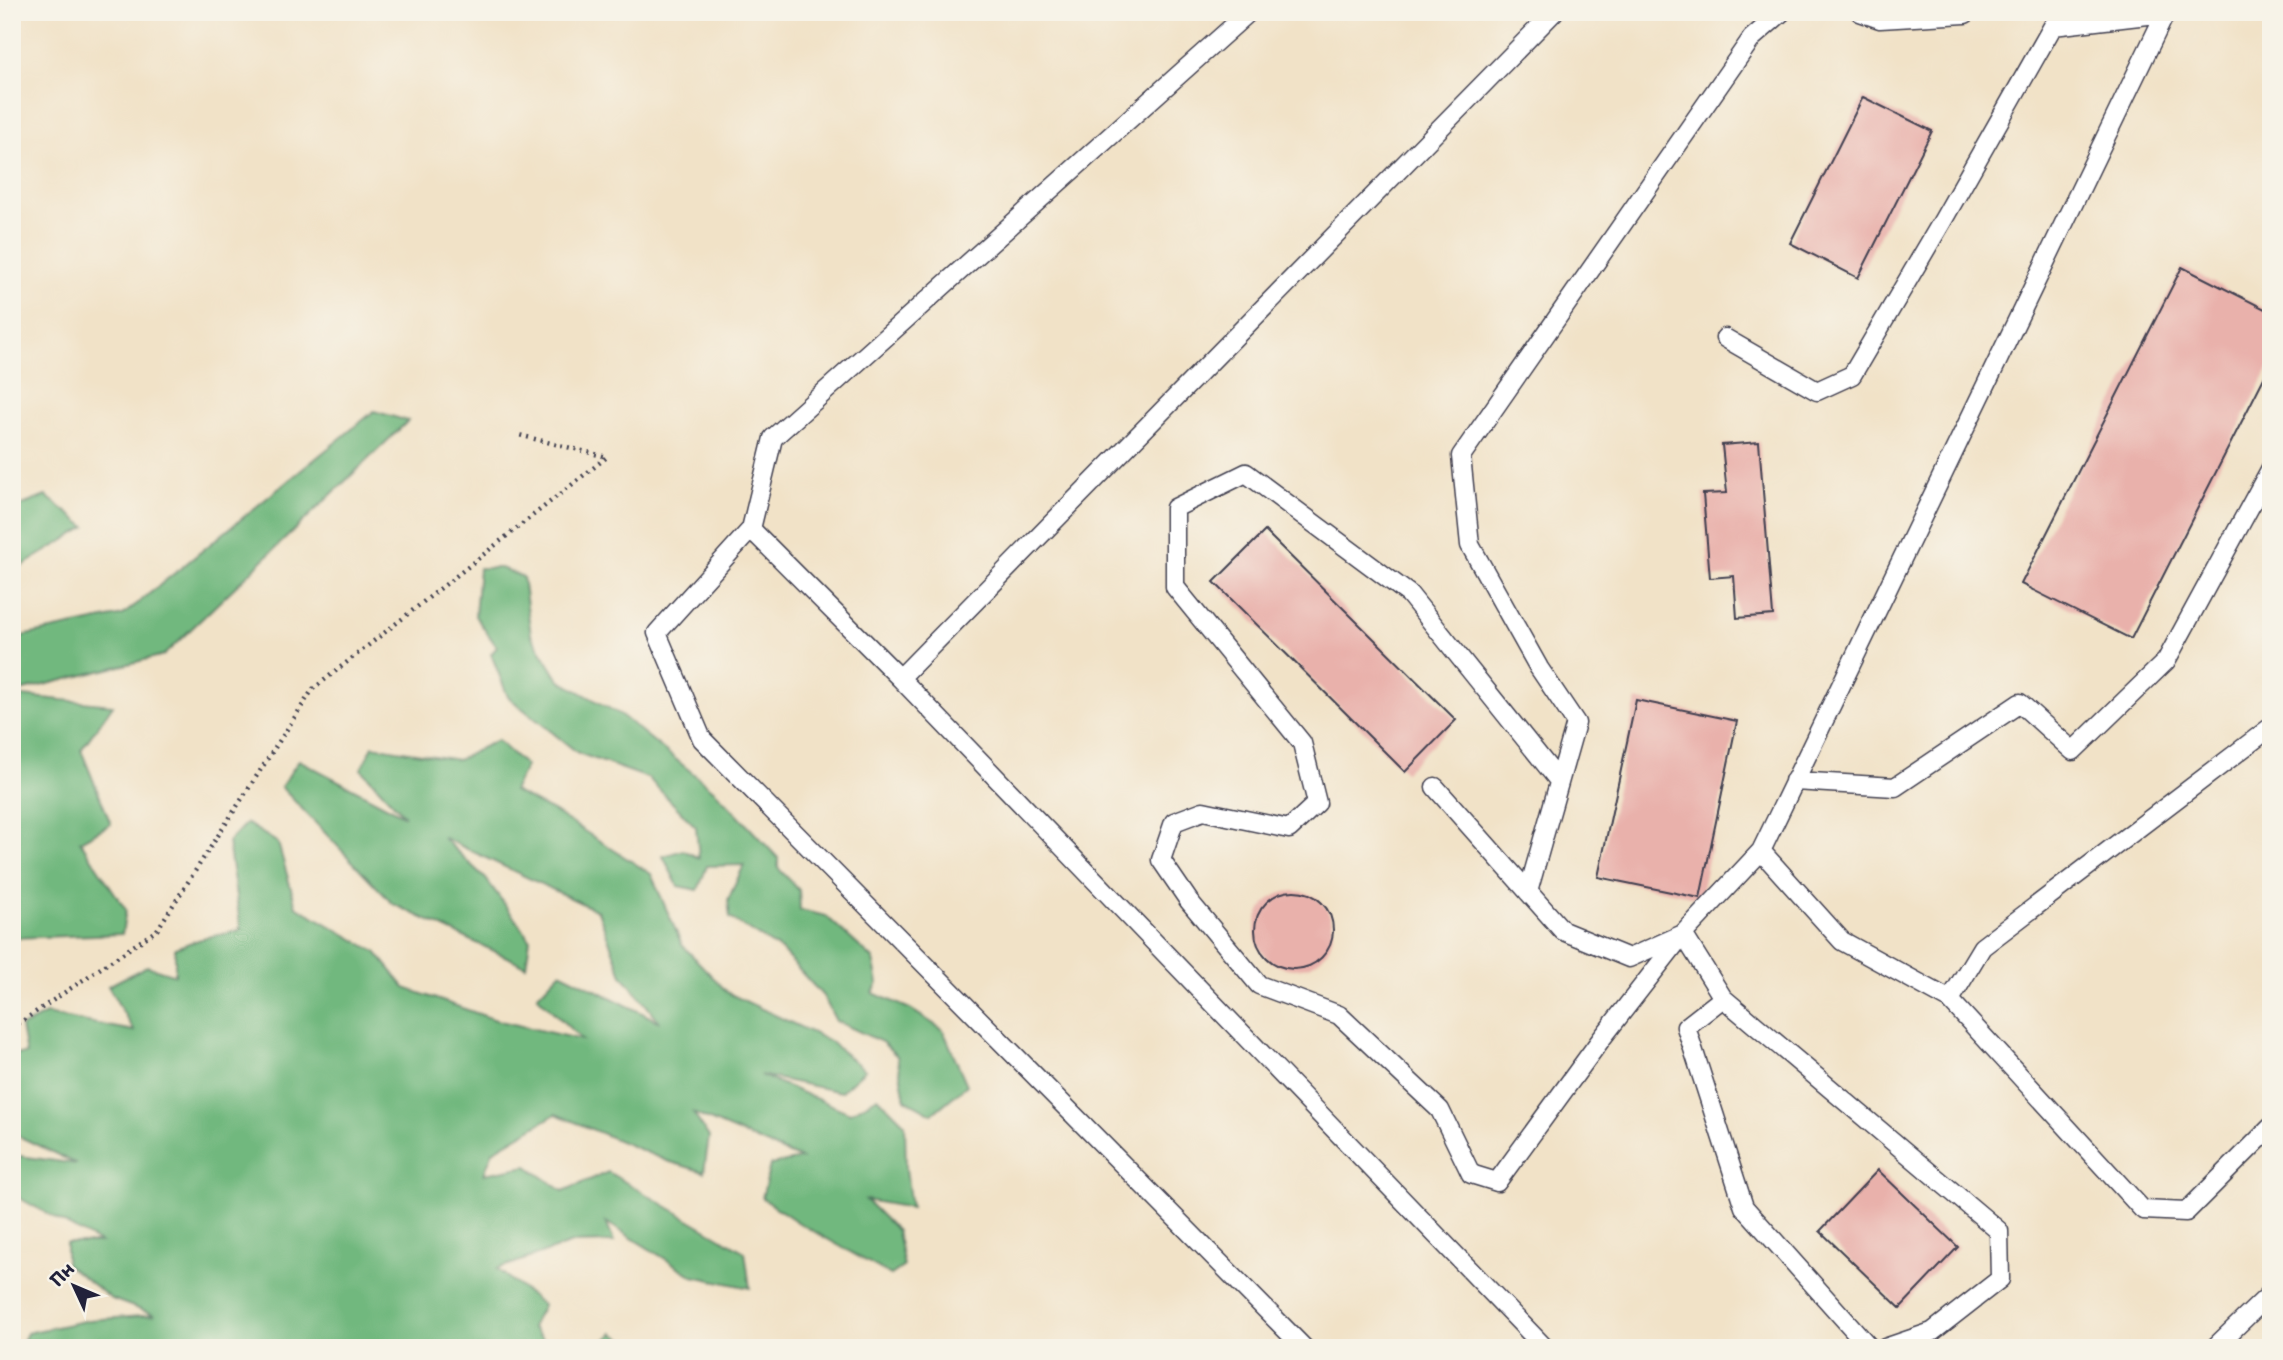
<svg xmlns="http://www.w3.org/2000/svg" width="2283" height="1360" viewBox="0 0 2283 1360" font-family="'Shantell Sans',sans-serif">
	<rect width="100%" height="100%" fill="#f7f3e8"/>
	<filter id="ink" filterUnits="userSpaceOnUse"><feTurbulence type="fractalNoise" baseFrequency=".0143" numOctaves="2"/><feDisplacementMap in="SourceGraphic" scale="14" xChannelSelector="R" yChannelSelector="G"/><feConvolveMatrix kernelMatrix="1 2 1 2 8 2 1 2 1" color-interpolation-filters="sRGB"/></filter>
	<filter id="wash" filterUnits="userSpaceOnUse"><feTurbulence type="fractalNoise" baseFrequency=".00686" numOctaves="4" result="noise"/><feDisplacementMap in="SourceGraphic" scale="28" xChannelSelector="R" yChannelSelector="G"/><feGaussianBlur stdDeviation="1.57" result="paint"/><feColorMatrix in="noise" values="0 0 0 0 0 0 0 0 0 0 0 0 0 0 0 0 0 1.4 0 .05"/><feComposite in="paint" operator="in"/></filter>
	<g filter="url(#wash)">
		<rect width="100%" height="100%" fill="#f1e2c7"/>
		<path fill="#71b87e" stroke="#4a6d5c" stroke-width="2" d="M374,411L408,421L164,655L12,693V638L123,615Z
			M46,496L86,527L12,572V509Z
			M479,568H501L523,577L531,635L559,680L621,715L716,792L778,858V868L799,890L800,910L826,916L873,959L878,983L873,993L910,1009L943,1030L967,1085L932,1114L905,1099L897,1056L882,1042L836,1021L823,996L781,950L730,918L728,900L744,865L707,866L698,890L678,886L663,856L683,850L699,858L696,827L648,778L578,753L508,697L491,654L497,647L475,616Z
			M12,695L113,705L81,750L111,824L80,841L126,910L122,934L12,938Z
			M497,740L526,766L513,791L553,811L651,874L682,945L728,993L828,1040L865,1070L841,1092L760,1075L850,1113L878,1097L905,1124L906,1169L911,1208L866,1200L897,1231L904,1266L891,1275L799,1223L762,1198L770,1165L801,1159L693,1113L709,1137L704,1172L667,1161L556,1114L493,1151L484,1174L527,1166L563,1191L608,1172L745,1252L750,1288L693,1276L606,1222L614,1242L572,1243L497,1269L543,1305L532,1327L551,1348H20L27,1333L89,1320L155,1315L112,1299L66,1264V1243H100L12,1194V1155L77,1164L12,1133V1054H26L21,1027L46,1014L134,1031L108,986L147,966L175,975V948L204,938L241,930L228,842L246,823L278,843L296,906L376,952L405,988L496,1020L582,1040L537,996L560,972L660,1022L622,975L598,911L442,837L486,879L530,939L526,966L393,904L281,787L299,760L405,816L361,769L373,746L458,760Z
			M613,1333L640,1348H598Z"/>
		<g id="blocks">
			<path fill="#e9b1ab" d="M1863,97L1932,131L1858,278L1790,243Z
				M2182,267L2271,312V364L2131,639L2021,584Z
				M1759,442L1773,615L1737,618L1734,576L1710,578L1703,494L1727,493L1722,445Z
				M1265,531L1456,720L1405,772L1214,582Z
				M1636,700L1737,721L1700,898L1598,877Z
				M1255 930a39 39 0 1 1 78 0a39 39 0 1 1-78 0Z
				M1878,1170L1958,1247L1900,1308L1820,1231Z"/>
		</g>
	</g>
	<g filter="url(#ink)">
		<use href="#blocks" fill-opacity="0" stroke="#413f50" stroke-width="2"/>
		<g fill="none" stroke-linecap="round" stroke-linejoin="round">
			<defs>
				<path id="service" d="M1860,12L1880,19L1965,14L1968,12
					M1725,338L1817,391L1852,375L1943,220L2053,26L2165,13
					M751,529L773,438L1249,12
					M900,678L751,529L657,633L702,739L1304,1348
					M1559,781L1409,594L1246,473L1175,508V587L1302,743L1317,803L1289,829L1203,811L1174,822L1161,860L1189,901L1259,985L1339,1015L1440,1110L1471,1174L1497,1182L1602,1038L1683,934L1723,998L1999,1231L2000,1279L1932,1332L1885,1348
					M1794,781L1895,787L2020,703L2073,751L2166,661L2271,468
					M1435,787L1563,931L1629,958L1683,934L1761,851L2166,12
					M1761,851L1842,941L1950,1000L2143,1210L2186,1212L2271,1127
					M1528,892L1576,723L1539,668L1470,545L1461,456L1752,38L1782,12
					M1723,998L1686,1027L1744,1207L1870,1348
					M1950,1000L1982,947L2271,727
					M1545,1348L900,678L1554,12
					M2214,1348L2271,1293"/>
			</defs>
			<use href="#service" stroke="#413f50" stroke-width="21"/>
			<path stroke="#413f50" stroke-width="4.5" stroke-dasharray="2 5" stroke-linecap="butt" d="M12,1028L157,930L313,689L607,457L519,435"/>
			<use href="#service" stroke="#fff" stroke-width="18"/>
		</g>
	</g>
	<rect width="2283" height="1360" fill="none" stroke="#f7f3e8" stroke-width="42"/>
	<g transform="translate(74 1286) rotate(314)" stroke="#f7f3e8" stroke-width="5" paint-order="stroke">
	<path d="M0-5L12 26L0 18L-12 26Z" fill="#22223b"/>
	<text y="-10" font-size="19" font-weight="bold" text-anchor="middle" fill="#22223b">Пн</text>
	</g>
</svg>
